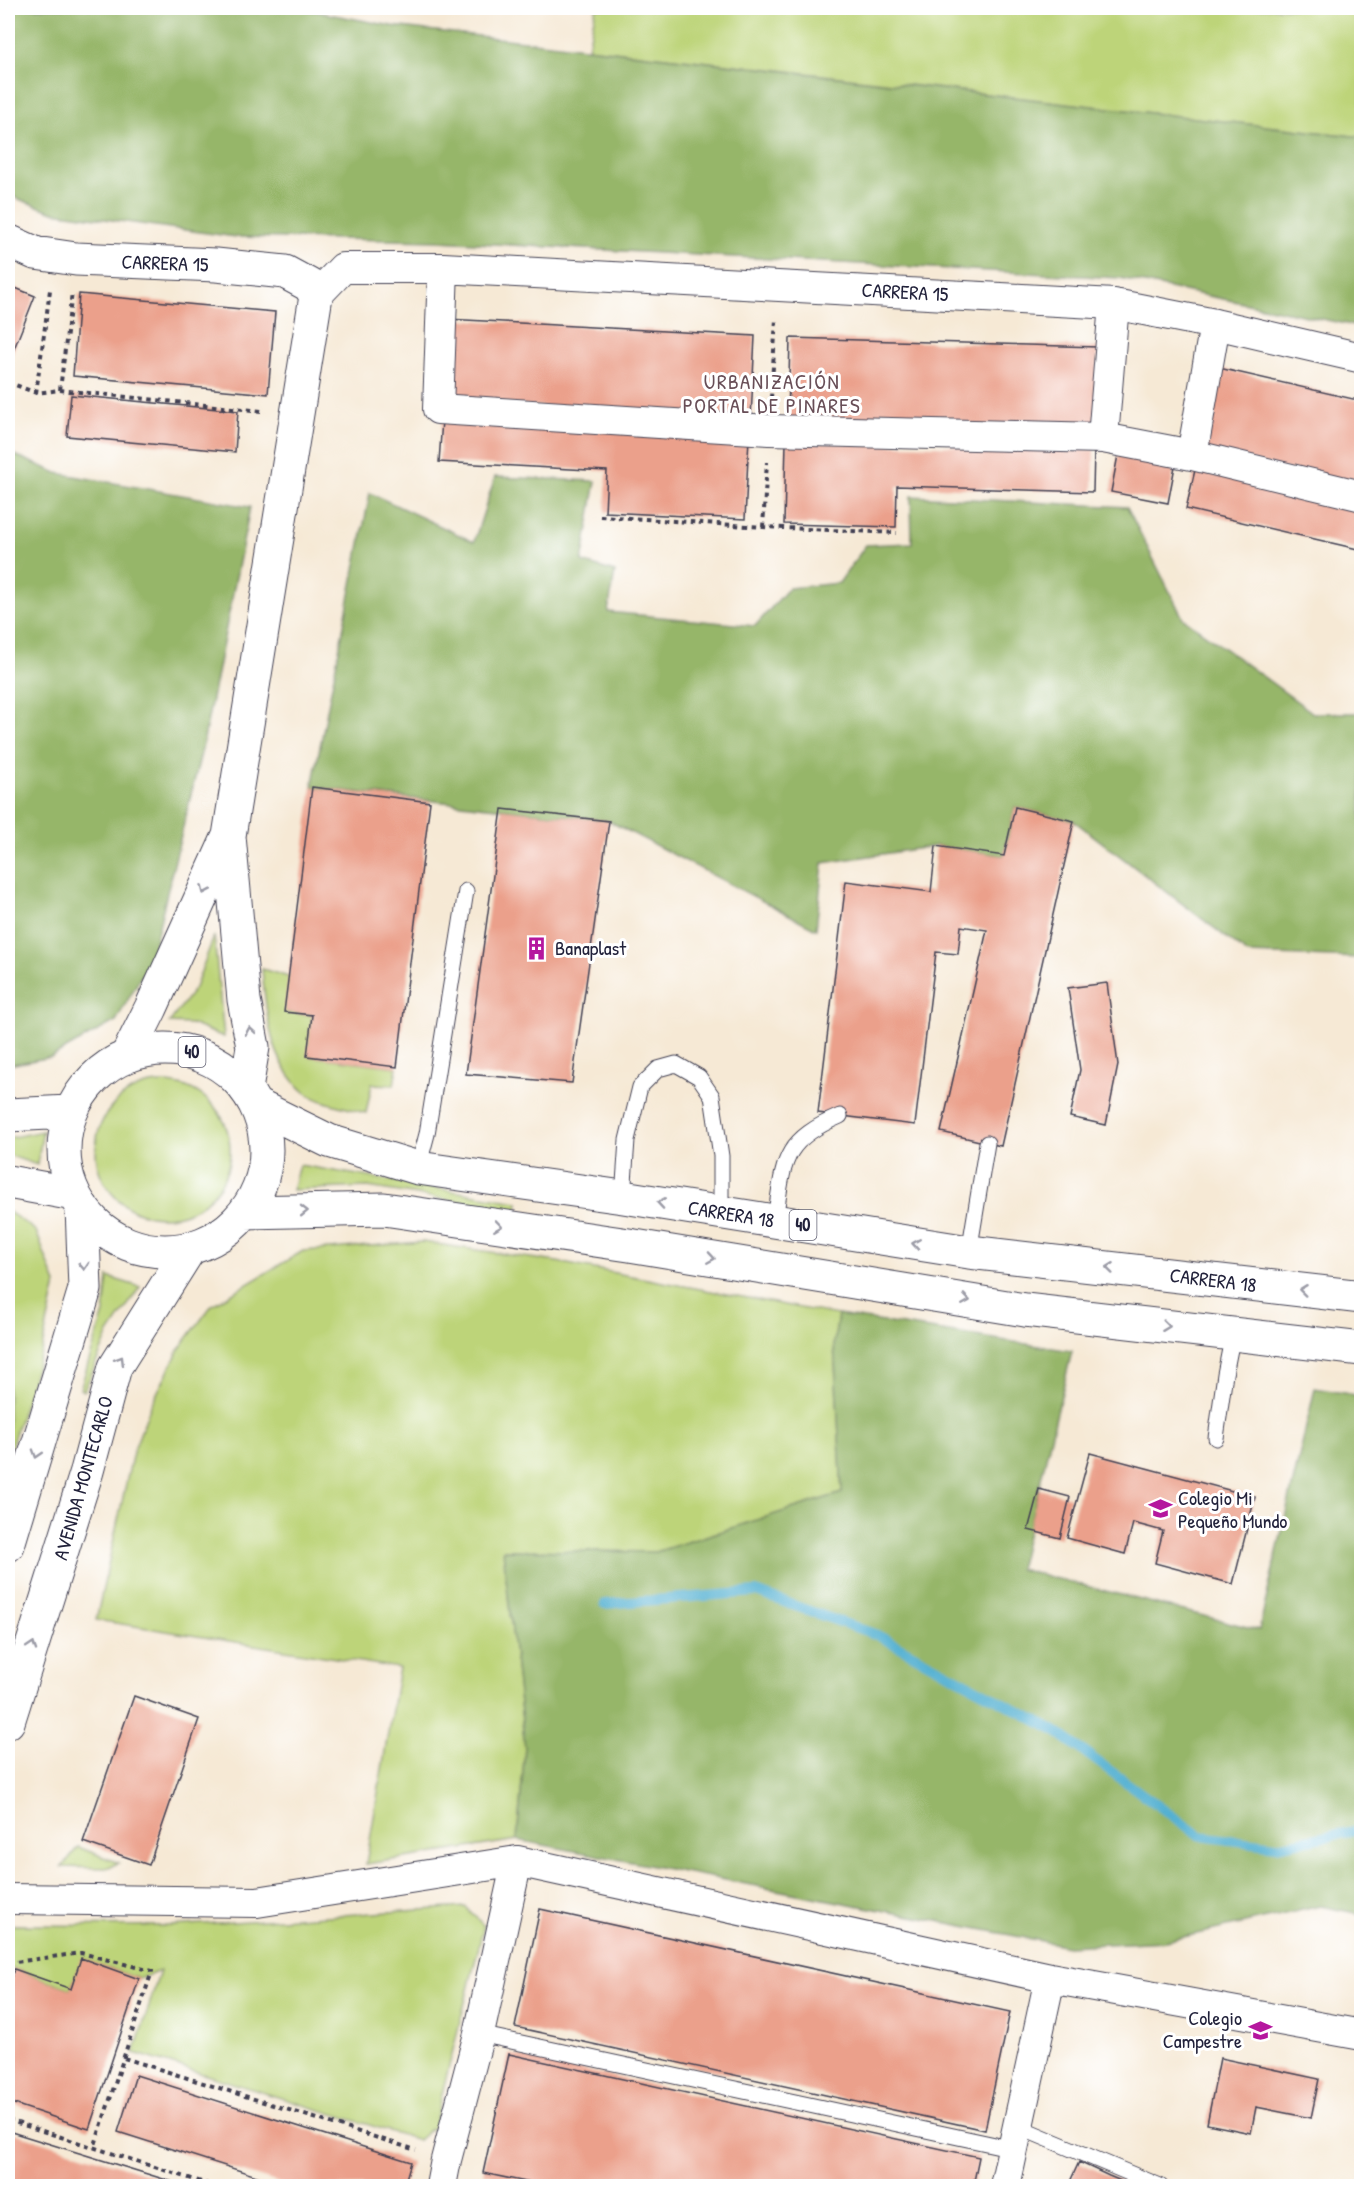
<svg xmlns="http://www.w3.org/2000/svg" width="1369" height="2194" viewBox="0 0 1369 2194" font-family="'Patrick Hand',sans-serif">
	<rect width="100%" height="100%" fill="#fff"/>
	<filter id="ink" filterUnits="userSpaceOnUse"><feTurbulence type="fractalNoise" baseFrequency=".0167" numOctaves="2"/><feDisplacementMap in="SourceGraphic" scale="12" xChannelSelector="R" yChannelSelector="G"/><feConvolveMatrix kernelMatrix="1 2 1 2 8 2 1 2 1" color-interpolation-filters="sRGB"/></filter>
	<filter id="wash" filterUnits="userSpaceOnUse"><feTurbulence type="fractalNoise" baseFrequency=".008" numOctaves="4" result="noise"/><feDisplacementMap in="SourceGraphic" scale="24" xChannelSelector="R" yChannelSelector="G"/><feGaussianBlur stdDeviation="1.35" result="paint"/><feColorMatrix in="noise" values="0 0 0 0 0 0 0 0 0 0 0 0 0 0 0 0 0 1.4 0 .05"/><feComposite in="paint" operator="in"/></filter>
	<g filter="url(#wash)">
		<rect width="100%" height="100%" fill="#f6e9d5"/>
		<path fill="#bdd479" stroke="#707b5a" stroke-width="1.5" d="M596,8H1361V137L588,48Z
			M214,936L224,1037L191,1024L169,1023L195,988Z
			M262,969L289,977L285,1012L312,1015L308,1056L397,1067L394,1085L372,1084L366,1113C348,1108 319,1103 305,1092C269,1062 266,1012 262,969Z
			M96 1150a67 67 0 1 1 134 0a67 67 0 1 1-134 0Z
			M43,1131L37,1165L8,1155V1138Z
			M299,1165L518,1202L517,1211L368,1187L292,1190Z
			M8,1211L36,1231L56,1284L41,1352L8,1457Z
			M423,1242L557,1262L838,1315L834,1343L842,1493L656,1552L503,1550L525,1748L517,1840L366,1864L399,1668L96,1620L133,1452L151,1405L180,1348L212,1305L303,1251Z
			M108,1277L140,1287L108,1335L84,1391L80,1389L104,1313Z
			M78,1847L119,1863L106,1868L62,1867Z
			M466,1907L484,1926L434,2126L418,2140L134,2053L160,1971L139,1979L82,1959L71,1989L14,1969L8,1970V1927L11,1925L170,1926Z"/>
		<path fill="#96b669" stroke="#5c6c52" stroke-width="1.5" d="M8,8H298L392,26L1361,137V327L1120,278L438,241L236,237L53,212L8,195Z
			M8,452L57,473L250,507L202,749L151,959L116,1021L52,1057L8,1065Z
			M495,477L596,481L582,562L615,572L608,612L755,626L789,588L839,583L866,545L912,543L911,496L1127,507L1183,618L1313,713H1361V958L1248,954L1074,821L1015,807L1004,856L936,846L823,863L816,929L609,821L312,787L370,493L474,542Z
			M838,1315L1072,1351L1019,1569L1259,1630L1315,1388L1361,1396V1914L1320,1906L1166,1941L1068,1946L517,1840L525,1748L503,1550L656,1552L842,1493L834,1343Z"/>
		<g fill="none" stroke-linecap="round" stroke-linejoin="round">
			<path stroke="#52b0d1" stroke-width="10" d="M605,1604L756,1592L877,1635L1054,1730L1200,1836L1276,1846L1355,1831L1362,1833"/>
		</g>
		<g id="blocks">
			<path fill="#eba08b" d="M8,285L35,296L8,364Z
				M79,294L275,312L268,394L73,376Z
				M447,319L755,336L751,418L443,401Z
				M790,338L1098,347L1095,429L788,420Z
				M1219,368L1362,401V486L1201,449Z
				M71,395L238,411L235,452L67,436Z
				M442,420L749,437L745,519L605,512L607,471L439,462Z
				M786,442L1094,450L1093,492L897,486L896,527L784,524Z
				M1118,455L1175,466L1168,503L1111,492Z
				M1195,470L1362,508V550L1186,509Z
				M312,787L430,802L397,1067L307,1056L312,1015L284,1012Z
				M1015,807L1074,821L1001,1146L941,1132L987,930L961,926L958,954L936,952L915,1125L818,1113L846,881L931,892L936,846L1004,856Z
				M502,809L609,821L572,1083L466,1074Z
				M1107,983L1118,1065L1106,1125L1070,1117L1080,1070L1068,988Z
				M1090,1453L1255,1497L1233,1584L1155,1563L1163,1531L1133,1523L1125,1554L1067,1538Z
				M1039,1489L1070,1497L1060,1538L1028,1530Z
				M134,1696L199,1719L149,1865L83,1842Z
				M540,1909L1010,2012L985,2130L515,2027Z
				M81,1958L139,1979L89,2129L8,2102V1987L14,1969L71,1989Z
				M509,2054L979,2157L973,2186H545L483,2173Z
				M1220,2058L1319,2079L1311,2118L1256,2107L1251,2133L1207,2124Z
				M136,2075L411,2162L404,2186H288L118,2132Z
				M8,2131L186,2186H8Z
				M1079,2162L1109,2176L1133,2186H1068Z"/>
		</g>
	</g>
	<g filter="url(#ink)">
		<use href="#blocks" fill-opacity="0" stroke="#424052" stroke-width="1.5"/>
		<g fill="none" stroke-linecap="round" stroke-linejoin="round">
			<defs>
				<path id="lane" d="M418,1168L427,1134L466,891
					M623,1197L627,1140L640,1087L658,1069L676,1064L699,1077L712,1096L721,1156V1213
					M775,1220C784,1162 781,1141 840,1116
					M969,1252L987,1143
					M1216,1438L1225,1374L1233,1334
					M479,2034L1014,2149
					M1019,2127L1160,2186"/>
				<path id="street" d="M443,268L438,409L769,430L1103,438L1192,455L1362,496
					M316,296L343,268H443L1114,304L1215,324L1362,358
					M1103,438L1114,304
					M1192,455L1215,324
					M8,1899L257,1902L517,1861L1050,1978L1362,2035
					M441,2186L446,2160L479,2034L517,1861
					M1005,2186L1050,1978"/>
				<path id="secondary" d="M8,241L35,253L76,259L216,265L285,272L309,285L316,296L229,836L244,1000L253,1047L246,1089
					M127,1056L151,1008L228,838
					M8,1545L85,1289L82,1207
					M8,1722L87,1471L115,1367L190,1248"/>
				<path id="primary" d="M64 1150a101 101 0 1 1 202 0a101 101 0 1 1-202 0Z
					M256,1105L329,1141L418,1168L623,1197L969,1252L1362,1297
					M8,1115L69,1112
					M8,1182L74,1194
					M245,1212L384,1209L629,1245L1025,1310L1362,1349"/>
			</defs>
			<use href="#lane" stroke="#424052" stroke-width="17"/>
			<use href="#street" stroke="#424052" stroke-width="32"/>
			<use href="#secondary" stroke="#424052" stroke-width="35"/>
			<use href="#primary" stroke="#424052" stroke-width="35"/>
			<path stroke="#424052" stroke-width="4" stroke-dasharray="4.5 4.5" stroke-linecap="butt" d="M8,382L36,393L60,390L262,411
				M60,390L72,292
				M36,393L50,290
				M771,398L776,319
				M600,516L763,527L897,533
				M763,527L767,462
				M8,1963L81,1953L152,1971L94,2148
				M124,2058L416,2150
				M8,2120L214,2186"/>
			<use href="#lane" stroke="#fff" stroke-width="15"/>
			<use href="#street" stroke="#fff" stroke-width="30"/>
			<use href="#secondary" stroke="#fff" stroke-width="33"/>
			<use href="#primary" stroke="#fff" stroke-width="33"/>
		</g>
		<defs><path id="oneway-chevron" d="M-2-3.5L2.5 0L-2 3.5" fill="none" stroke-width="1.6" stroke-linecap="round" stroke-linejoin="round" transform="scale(1.5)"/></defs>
		<g stroke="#9c9ca7">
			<use href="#oneway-chevron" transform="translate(205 890) rotate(114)"/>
			<use href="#oneway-chevron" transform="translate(250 1031) rotate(-100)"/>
			<use href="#oneway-chevron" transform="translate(661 1203) rotate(-171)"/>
			<use href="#oneway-chevron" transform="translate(304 1211) rotate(-1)"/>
			<use href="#oneway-chevron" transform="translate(498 1226) rotate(8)"/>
			<use href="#oneway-chevron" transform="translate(916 1244) rotate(-171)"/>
			<use href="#oneway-chevron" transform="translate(711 1258) rotate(9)"/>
			<use href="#oneway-chevron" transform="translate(84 1266) rotate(87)"/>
			<use href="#oneway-chevron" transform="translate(1110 1268) rotate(-173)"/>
			<use href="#oneway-chevron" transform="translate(1303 1290) rotate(-173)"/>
			<use href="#oneway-chevron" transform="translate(966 1300) rotate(9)"/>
			<use href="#oneway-chevron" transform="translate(1166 1326) rotate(7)"/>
			<use href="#oneway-chevron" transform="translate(120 1360) rotate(-59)"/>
			<use href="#oneway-chevron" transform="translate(37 1454) rotate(107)"/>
			<use href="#oneway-chevron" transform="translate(32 1646) rotate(-72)"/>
		</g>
	</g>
	<defs>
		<symbol id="building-bare" viewBox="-9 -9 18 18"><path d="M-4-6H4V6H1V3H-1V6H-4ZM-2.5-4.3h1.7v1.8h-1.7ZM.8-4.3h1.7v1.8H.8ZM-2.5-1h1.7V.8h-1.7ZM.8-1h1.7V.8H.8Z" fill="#b5179e" stroke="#fff" stroke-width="2.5" paint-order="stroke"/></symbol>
		<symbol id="university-bare" viewBox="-9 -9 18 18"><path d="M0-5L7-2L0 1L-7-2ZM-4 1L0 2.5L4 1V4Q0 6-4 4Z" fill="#b5179e" stroke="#fff" stroke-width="2.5" paint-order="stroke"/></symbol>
		<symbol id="school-bare" viewBox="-9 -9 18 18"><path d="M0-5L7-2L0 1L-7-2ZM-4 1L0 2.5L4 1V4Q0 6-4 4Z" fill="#b5179e" stroke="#fff" stroke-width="2.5" paint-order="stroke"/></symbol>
	</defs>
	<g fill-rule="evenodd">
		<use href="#building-bare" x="520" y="932" width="33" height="33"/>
		<use href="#university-bare" x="1144" y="1492" width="33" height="33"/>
		<use href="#school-bare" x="1244" y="2014" width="33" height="33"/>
	</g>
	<g text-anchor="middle" stroke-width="6" stroke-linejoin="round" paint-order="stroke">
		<g fill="#fff" stroke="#646476" stroke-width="1.5">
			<rect x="178.5" y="1037" width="27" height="30" rx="4.5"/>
			<rect x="789.5" y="1210" width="27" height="30" rx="4.5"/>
		</g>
		<g font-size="18" font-weight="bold" fill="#22223b">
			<text x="192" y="1058">40</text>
			<text x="803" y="1231">40</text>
		</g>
		<g font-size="20" fill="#22223b" stroke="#fff">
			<text transform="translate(165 263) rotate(2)" y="7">CARRERA 15</text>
			<text transform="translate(905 292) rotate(3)" y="7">CARRERA 15</text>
			<text transform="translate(731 1214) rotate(9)" y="7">CARRERA 18</text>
			<text transform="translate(1213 1280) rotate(7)" y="7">CARRERA 18</text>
			<text transform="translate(83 1478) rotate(-74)" y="7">AVENIDA MONTECARLO</text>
		</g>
		<g font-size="20" fill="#22223b" stroke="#fff" text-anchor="start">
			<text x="555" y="955">Banaplast</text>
			<text x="1178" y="1505">Colegio Mi<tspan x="1178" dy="23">Pequeño Mundo</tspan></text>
			<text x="1242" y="2025" text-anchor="end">Colegio<tspan x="1242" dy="23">Campestre</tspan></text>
		</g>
		<g font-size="21" letter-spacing="1.5" fill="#684e57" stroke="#fff">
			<text x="772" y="389">URBANIZACIÓN<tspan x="772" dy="24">PORTAL DE PINARES</tspan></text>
		</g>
	</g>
	<rect width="1369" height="2194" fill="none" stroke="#fff" stroke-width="30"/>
</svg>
